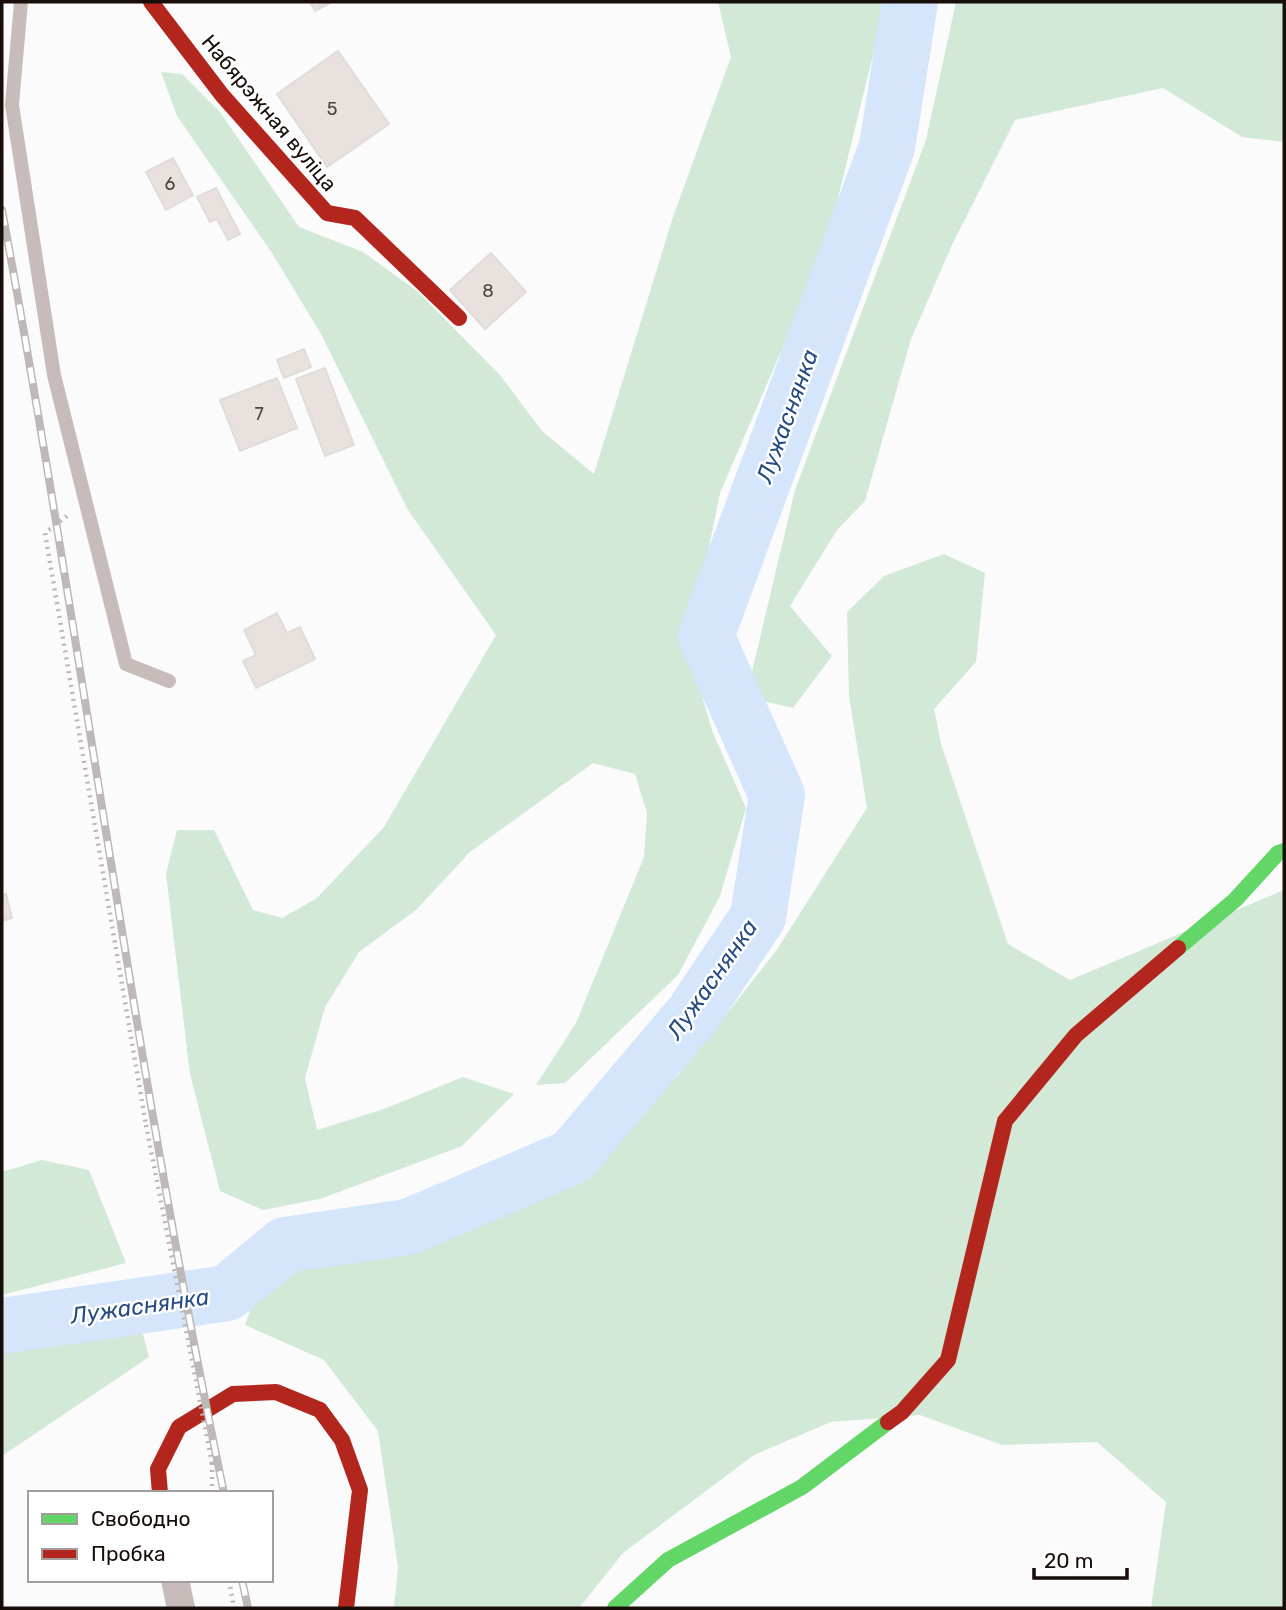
<svg xmlns="http://www.w3.org/2000/svg" width="1286" height="1610" viewBox="0 0 1286 1610" font-family="Rubik,sans-serif">
	<rect width="100%" height="100%" fill="#fbfbfb"/>
	<path fill="#d1e9d6" d="M718,2H886L826,247L720,493L688,649L713,733L746,808L720,896L678,975L565,1083L536,1085L576,1023L644,857L647,813L635,774L593,763L470,852L416,910L359,952L325,1007L305,1078L317,1130L384,1109L463,1077L514,1094L462,1146L320,1199L263,1210L220,1191L190,1074L166,874L177,830H214L253,910L282,918L317,898L384,827L496,635L408,510L321,334L272,253L177,116L161,72L182,74L220,112L299,227L363,252L417,291L500,375L542,431L594,474L673,217L731,57Z
		M956,2H1284V142L1242,137L1163,88L1015,120L952,245L911,339L865,501L837,530L790,606L832,656L793,708L746,697L795,490L926,140Z
		M944,554L985,573L976,662L934,709L941,744L1008,944L1070,980L1284,890V1608H1151L1166,1502L1097,1442L1002,1445L920,1415L831,1422L754,1455L623,1553L579,1608H394L398,1567L378,1431L324,1360L245,1325L269,1257L392,1243L496,1204L677,1077L776,951L867,808L849,696L847,612L884,576Z
		M42,1160L89,1170L126,1263L2,1295V1172Z
		M141,1326L149,1357L2,1456V1344Z"/>
	<g fill="none" stroke-linecap="round" stroke-linejoin="round">
		<path stroke="#d4e5fc" stroke-width="56" d="M2,1326L227,1293L285,1245L408,1227L572,1157L693,1014L758,917L777,795L706,636L887,147L910,2"/>
	</g>
	<path fill="#e8e1de" stroke="#e2dcd9" stroke-width="2" d="M310,2H332L315,11Z
		M338,51L389,124L327,167L277,94Z
		M173,158L193,195L166,210L146,172Z
		M216,188L240,234L228,240L217,219L210,222L197,197Z
		M491,253L526,292L485,329L450,290Z
		M304,349L311,367L284,378L277,360Z
		M325,368L354,445L325,456L296,379Z
		M277,378L297,428L240,451L220,400Z
		M277,613L287,633L300,627L315,659L256,688L243,661L256,655L244,630Z
		M6,894L12,918L2,921V895Z"/>
	<g fill="none" stroke-linecap="round" stroke-linejoin="round">
		<path stroke="#bfb5b5" stroke-width="4.5" stroke-dasharray="2 5" stroke-linecap="butt" d="M67,516L45,533L146,1125
			M212,1493V1463
			M229,1580L234,1608"/>
		<path stroke="#c8bcbb" stroke-width="14" d="M21,2L12,105L54,375L126,664L169,681"/>
		<path stroke="#c8bcbb" stroke-width="28" d="M175,1580L181,1608"/>
		<path stroke="#63d668" stroke-width="16" d="M1178,948L1235,900L1278,853L1284,851
			M615,1608L668,1560L802,1487L888,1422"/>
		<path stroke="#b3261e" stroke-width="16" d="M151,2L222,95L327,213L355,218L459,318
			M888,1422L902,1412L948,1360L1005,1121L1076,1035L1178,948
			M160,1493L158,1469L179,1427L233,1394L276,1392L320,1410L342,1440L360,1490L346,1608"/>
		<defs>
			<path id="rail" d="M2,210C81,637 135,1068 224,1493
				M242,1580L248,1608"/>
		</defs>
		<use href="#rail" stroke="#bfb8b8" stroke-width="8"/>
		<use href="#rail" stroke="#fff" stroke-width="5" stroke-dasharray="16" stroke-linecap="butt"/>
		<path stroke="#bfb5b5" stroke-width="4.5" stroke-dasharray="2 5" stroke-linecap="butt" d="M146,1125L212,1463"/>
	</g>
	<g text-anchor="middle" stroke-width="5" stroke-linejoin="round" paint-order="stroke">
		<g font-size="18" fill="#4e4440">
			<text x="332" y="115">5</text>
			<text x="170" y="190">6</text>
			<text x="488" y="297">8</text>
			<text x="259" y="420">7</text>
		</g>
		<g font-size="21" fill="#180d08" stroke="#fff">
			<text transform="translate(269 113) rotate(50)" y="7">Набярэжная вуліца</text>
		</g>
		<g font-size="23" font-style="italic" fill="#274d80" stroke="#fff">
			<text transform="translate(787 416) rotate(-70)" y="8">Лужаснянка</text>
			<text transform="translate(712 979) rotate(-55)" y="8">Лужаснянка</text>
			<text transform="translate(140 1306) rotate(-8)" y="8">Лужаснянка</text>
		</g>
	</g>
	<rect width="1286" height="1610" fill="none" stroke="#180d08" stroke-width="7"/>
	<rect x="28" y="1491" width="245" height="91" fill="#ffffff" stroke="#a39e9c" stroke-width="2"/>
	<rect x="42" y="1514" width="35" height="10" fill="#63d668" stroke="#a39e9c" stroke-width="2"/>
	<text x="91" y="1526" font-size="21" fill="#180d08">Свободно</text>
	<rect x="42" y="1549" width="35" height="10" fill="#b3261e" stroke="#a39e9c" stroke-width="2"/>
	<text x="91" y="1561" font-size="21" fill="#180d08">Пробка</text>
	<path d="M1034 1568v10h93v-10" fill="none" stroke="#180d08" stroke-width="3.5"/>
	<text x="1044" y="1568" font-size="21" fill="#180d08" stroke="#ffffff" stroke-width="5" paint-order="stroke">20 m</text>
</svg>
